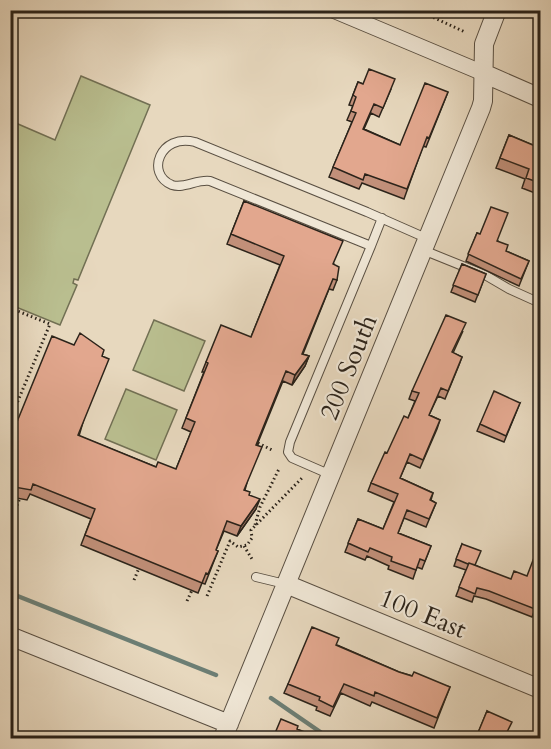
<svg xmlns="http://www.w3.org/2000/svg" width="551" height="749" viewBox="0 0 551 749" font-family="Cardo,serif">
	<rect width="100%" height="100%" fill="#e7d8be"/>
	<filter id="stains"><feTurbulence type="fractalNoise" baseFrequency=".00333" numOctaves="4"/><feColorMatrix values="0 0 0 0 .2 0 0 0 0 .09 0 0 0 0 .02 0 0 0 .5 -.17"/></filter>
	<radialGradient id="worn" r=".72"><stop offset=".6" stop-color="#630" stop-opacity="0"/><stop offset="1" stop-color="#630" stop-opacity=".3"/></radialGradient>
	<path fill="#b9be8f" stroke="#727054" stroke-width="1.5" d="M81,76L150,105L78,280L74,279L73,283L77,285L60,325L11,305V121L55,140Z
		M154,320L205,341L184,391L133,370Z
		M126,389L177,410L156,460L105,439Z"/>
	<g fill="none" stroke-linecap="round" stroke-linejoin="round">
		<path stroke="#6c7e74" stroke-width="4.5" d="M10,593L216,675
			M271,698L329,738"/>
		<defs>
			<path id="service" d="M371,246L382,218
				M423,250L485,275L509,289L540,303
				M331,475L292,458L288,452L290,442L371,246L210,181C197,179 184,189 172,185C145,174 160,133 195,142L367,212L426,238
				M256,577L285,584"/>
			<path id="minor" d="M333,10L483,73"/>
			<path id="tertiary" d="M483,73L540,98
				M286,584L540,689
				M10,636L229,724
				M223,738L481,108L483,101L484,44L497,10"/>
		</defs>
		<use href="#service" stroke="#5a5043" stroke-width="10"/>
		<use href="#minor" stroke="#5a5043" stroke-width="17"/>
		<use href="#tertiary" stroke="#5a5043" stroke-width="20"/>
		<path stroke="#2b231a" stroke-width="3" stroke-dasharray="1.5 3" stroke-linecap="butt" d="M417,10L465,32
			M10,308L50,324L10,420
			M258,443L272,450
			M10,522L20,498
			M255,525L260,507L279,469
			M244,546L252,559
			M134,580L139,568
			M207,596L230,541L238,547L247,545L252,538L251,530L302,478
			M187,601L192,590"/>
		<use href="#service" stroke="#efe6d5" stroke-width="8"/>
		<use href="#minor" stroke="#efe6d5" stroke-width="15"/>
		<use href="#tertiary" stroke="#efe6d5" stroke-width="18"/>
	</g>
	<path fill="#c2907a" stroke="#2b231a" stroke-width="1.5" d="M540,15V35L534,32Z
		M358,82L363,84L391,89L379,117L371,113L364,129L400,145L448,92L426,147L423,146L404,199L362,183L359,189L329,177L352,122L347,120L353,106L349,105Z
		M509,135L540,148V195L522,188L525,179L496,168Z
		M244,201L334,264L337,280L333,290L329,289L303,354L309,356L305,366L292,385L283,381L257,445L245,490L249,495L256,509L237,536L224,531L216,550L218,551L214,561L205,584L202,583L198,593L81,545L91,519L30,494L27,500L11,497L12,493L10,492V439L102,356L79,436L156,467L176,469L191,432L182,428L204,372H202L206,362L251,337L280,265L227,244Z
		M477,233L498,241L506,251L529,261L519,286L466,261Z
		M540,245V262L535,260Z
		M462,264L486,274L475,302L451,292Z
		M463,331L453,353L462,357L459,365L445,399L438,396L429,415L440,420L437,429L420,468L407,462L400,478L433,493L431,500L436,503L426,527L404,518L398,533L431,546L422,569L417,567L413,579L388,569L389,566L367,556L365,560L345,552L358,519L383,529L394,502L368,491L371,483L408,418L415,401L409,399L412,391Z
		M520,403L504,442L477,431L480,424Z
		M462,544L475,565L540,596L532,617L486,599L474,596L472,602L456,596L466,570L454,566Z
		M337,645L399,672L450,687L434,728L372,702L370,706L341,693L330,716L316,710L317,707L284,693L288,684Z
		M487,711L505,738H476Z"/>
	<path fill="#9e7563" stroke="#2b231a" stroke-width="1.5" d="M309,356L305,366L292,385L295,375Z
		M260,499L256,509L237,536L241,526Z"/>
	<path fill="#e2a78e" stroke="#2b231a" stroke-width="1.5" d="M540,15V27L536,25Z
		M369,69L395,79L383,108L374,104L363,129L400,145L425,83L448,92L429,138L427,137L407,189L365,174L363,180L333,167L356,113L351,111L356,97L353,95L358,82L363,84Z
		M509,135L540,148V183L526,178L529,169L500,158Z
		M244,201L343,241L333,264L339,267L337,280L333,279L302,354L309,356L295,375L286,371L256,445L262,447L244,490L250,492L249,495L260,499L241,526L227,521L216,550L218,551L208,574L206,573L202,583L85,535L95,509L33,484L31,490L14,487L16,483L10,481V439L52,336L74,345L80,333L104,350L102,356L109,359L78,435L156,467L158,462L176,469L195,422L186,418L208,363L206,362L221,325L251,337L284,256L231,234Z
		M491,207L508,213L497,241L508,245L506,251L529,261L521,279L468,254L477,233L480,234Z
		M540,245V255L537,253Z
		M462,264L486,274L478,295L453,285Z
		M446,315L466,323L452,352L462,357L448,391L441,388L429,415L440,420L423,460L410,454L400,478L433,493L430,500L436,503L429,519L407,510L398,533L431,546L425,561L420,559L416,570L391,561L392,557L370,548L368,552L348,543L358,519L383,529L398,494L371,483L385,452L387,453L404,416L408,418L419,393L412,391Z
		M494,391L520,403L506,436L480,424Z
		M462,544L481,551L475,565L469,563L468,564L456,559Z
		M535,555L540,557V595L535,609L489,591L477,588L475,594L459,587L469,563L511,579L514,571L527,576Z
		M312,627L339,638L336,645L399,672L412,676L414,672L450,687L437,718L375,692L374,696L344,684L333,707L319,700L320,697L288,684Z
		M487,711L512,722L504,738H486L477,735Z
		M281,719L298,726L297,729L320,738H273Z"/>
	<g text-anchor="middle" stroke-width="4.5" stroke-linejoin="round" paint-order="stroke">
		<g font-size="26" fill="#2b231a" stroke="#efe6d5">
			<text transform="translate(348 367) rotate(-68)" y="9">200 South</text>
			<text transform="translate(423 613) rotate(22)" y="9">100 East</text>
		</g>
	</g>
	<rect width="551" height="749" fill="none" stroke="#e7d8be" stroke-width="36"/>
	<rect x="12" y="12" width="527" height="725" fill="none" stroke="#2b231a" stroke-width="3"/>
	<rect x="18" y="18" width="515" height="713" fill="none" stroke="#2b231a" stroke-width="1.5"/>
	<rect width="100%" height="100%" filter="url(#stains)"/>
	<rect width="100%" height="100%" fill="url(#worn)"/>
</svg>
